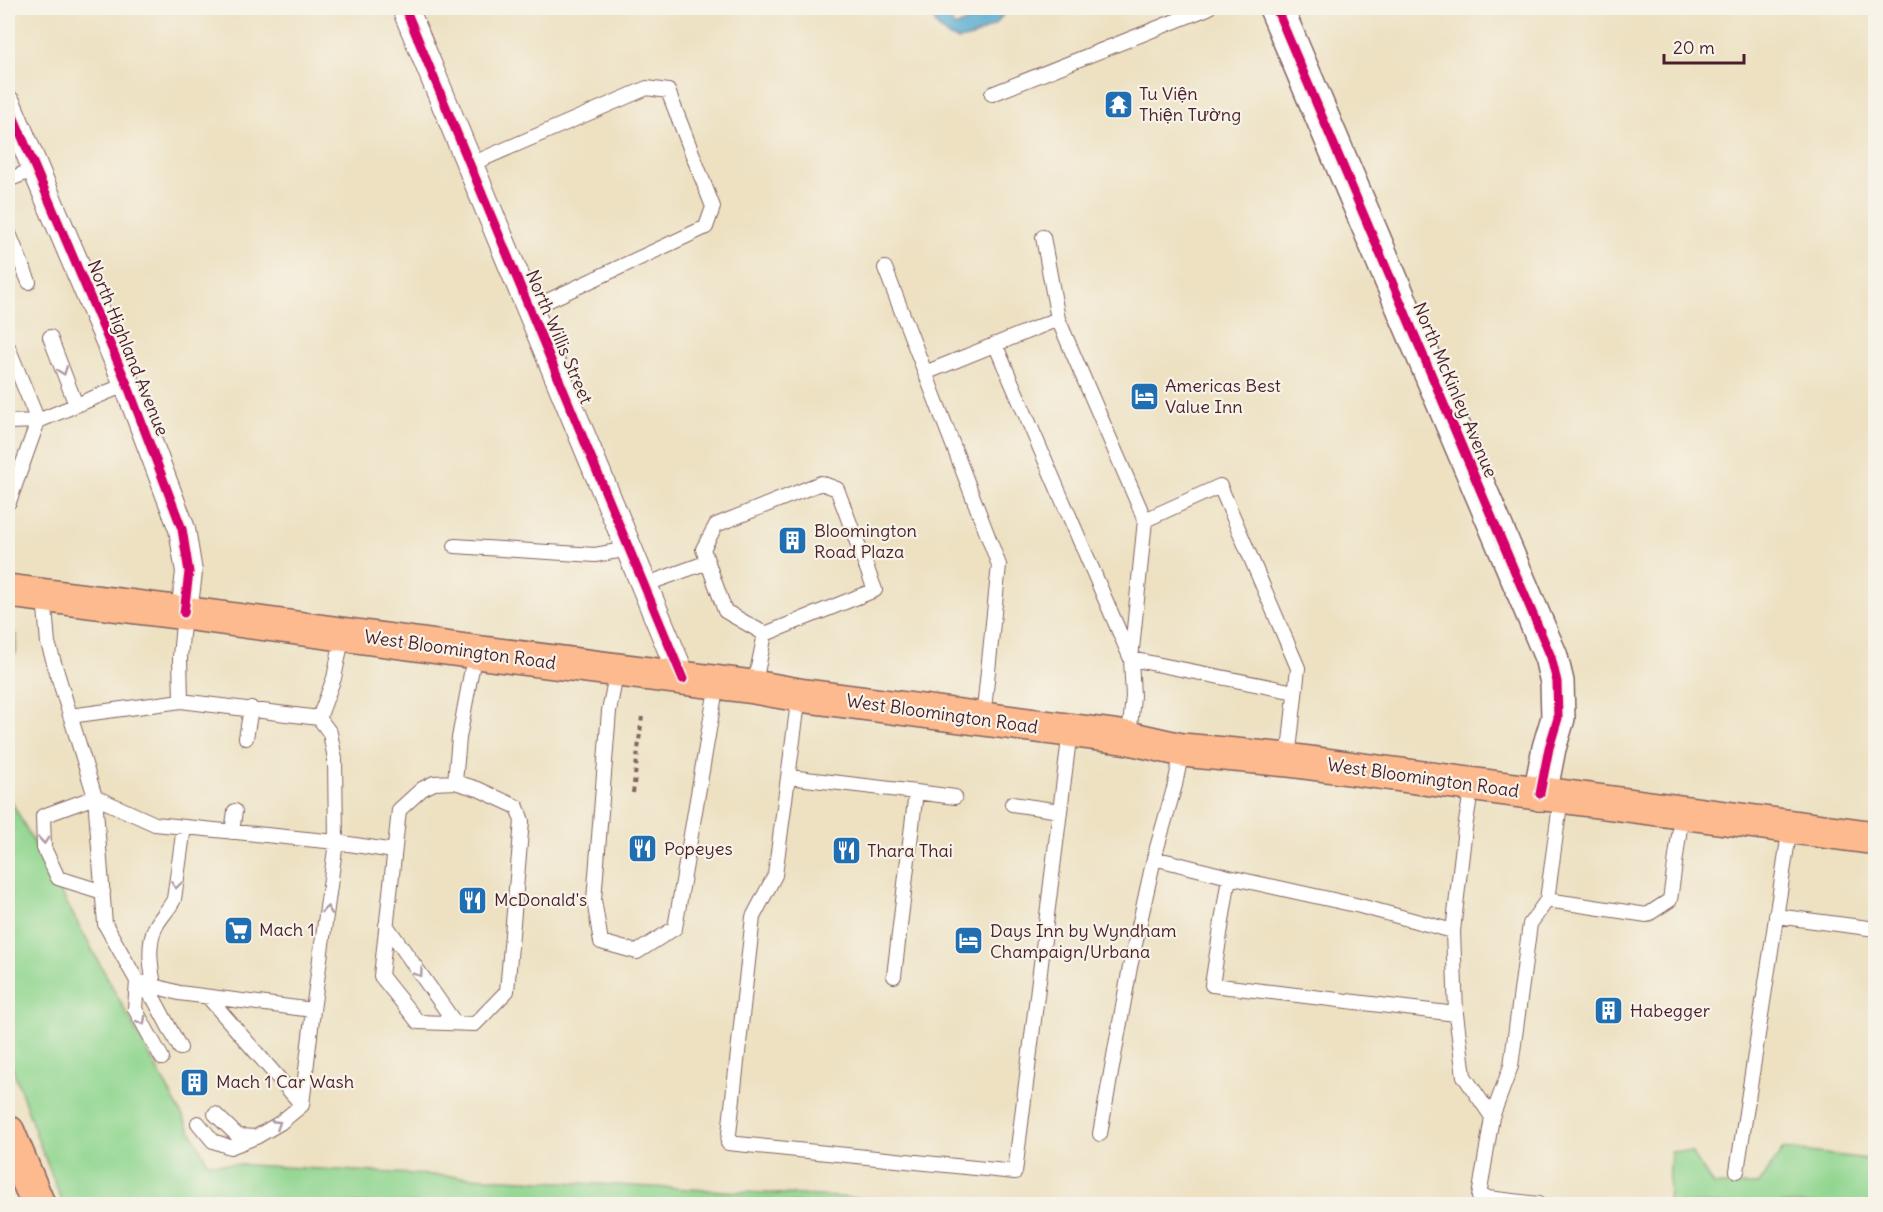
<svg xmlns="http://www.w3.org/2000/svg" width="1883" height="1212" viewBox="0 0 1883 1212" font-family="Delius,sans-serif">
	<rect width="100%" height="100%" fill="#f7f3e8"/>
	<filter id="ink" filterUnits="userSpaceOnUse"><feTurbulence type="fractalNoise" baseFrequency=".0167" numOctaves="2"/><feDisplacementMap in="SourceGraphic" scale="12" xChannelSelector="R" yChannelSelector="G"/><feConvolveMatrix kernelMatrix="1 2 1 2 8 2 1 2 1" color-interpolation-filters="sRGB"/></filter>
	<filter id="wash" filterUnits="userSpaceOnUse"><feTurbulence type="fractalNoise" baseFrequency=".008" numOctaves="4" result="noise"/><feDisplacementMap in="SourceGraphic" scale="24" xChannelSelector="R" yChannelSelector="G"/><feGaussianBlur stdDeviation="1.35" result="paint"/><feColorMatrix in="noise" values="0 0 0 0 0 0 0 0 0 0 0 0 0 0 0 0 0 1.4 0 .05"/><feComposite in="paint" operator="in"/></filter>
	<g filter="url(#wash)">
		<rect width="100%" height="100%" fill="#ede1c2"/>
		<path fill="#91d690" stroke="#6e7a5e" stroke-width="1.5" d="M8,633L16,635V653L8,657Z
			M8,795L208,1163L964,1204H63L40,1145L8,1055Z
			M1783,1149L1875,1160V1204H1668L1671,1151L1691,1152L1713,1185H1758Z"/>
		<path fill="#51a7ce" stroke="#4e637c" stroke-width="1.5" d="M930,8H946L954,27L991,12L989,8H1013L1002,16L996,24L972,37L958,40L947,36L936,25Z"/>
	</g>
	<g filter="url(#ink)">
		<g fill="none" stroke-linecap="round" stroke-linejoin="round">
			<defs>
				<path id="service" d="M992,94L1208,8
					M469,165L647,88L668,91L713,207L706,227L530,309
					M8,180L35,169
					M8,231L29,282
					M1043,237L1058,319
					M885,268L999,565L983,719
					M50,337L76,405
					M995,344L1131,659L1295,692
					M8,347L38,421L127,384
					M925,373L1058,319L1145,520L1131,659L1133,696L1129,738
					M8,422L38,421L9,502
					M1145,520L1220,486L1298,668L1288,760
					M455,546L595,555L629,549
					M644,585L708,562
					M44,596L48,643L95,797L155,824L336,842L394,851
					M184,613L180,657L181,701L319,718L334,678L343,634
					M617,670L609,711L594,900L601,942L637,952L675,928L717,683
					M754,687L765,634L875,590L837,489L821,483L716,525L703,549L725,611L765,634
					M799,695L775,875L753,917L728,1143L1015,1172L1070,731
					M70,716L181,701
					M246,738L251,708
					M1182,750L1175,785L1154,858L1229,877L1360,906L1453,931L1465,828L1472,785
					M789,777L916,792L894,976
					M455,782L478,789L517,807L522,821L507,991L475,1024L418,1022L381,976L399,810L422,789L434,783Z
					M455,782L459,738L475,652
					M916,792L955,797
					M1012,804L1060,811
					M232,832L235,811
					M1229,877L1212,985L1456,1014
					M103,892L58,878L44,848L43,816L95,797L105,924L137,981L179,993L313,1010L302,1105L280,1123L256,1137L238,1136L215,1114
					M1547,900L1647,915L1670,900L1682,813
					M1776,916L1876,929
					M386,925L455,1023
					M1453,931L1456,1014L1464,1076L1492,1117L1479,1197L1538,1204
					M137,981L135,1009L162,1058
					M138,983L154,999L180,1048
					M154,986C151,967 147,946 155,928C160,917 169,910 174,899L184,827
					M208,997L302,1105
					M313,1010L336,842L335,759L330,733L319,718
					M1492,1117L1511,1066L1530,924L1547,900L1561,797
					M198,1123L213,1141L230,1147L251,1139
					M1100,1134L1130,967L1154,858
					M1737,1171L1790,827"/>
				<path id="minor" d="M405,8L683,679
					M8,104L127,384L182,529L189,572L184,613"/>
				<path id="tertiary" d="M1276,8L1551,657L1557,682L1558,718L1549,748L1540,794"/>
				<path id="primary" d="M8,591L184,613L475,652L754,687L799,695L1129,738L1182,750L1288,760L1876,838
					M8,1132L38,1204"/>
			</defs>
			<use href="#service" stroke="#836360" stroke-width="16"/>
			<use href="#minor" stroke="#836360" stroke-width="28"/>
			<use href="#tertiary" stroke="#836360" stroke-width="36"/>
			<use href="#primary" stroke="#836360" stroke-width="36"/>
			<path stroke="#836360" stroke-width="4" stroke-dasharray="4.5 4.5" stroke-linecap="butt" d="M633,793L642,716"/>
			<use href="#service" stroke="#fff" stroke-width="14"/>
			<use href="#minor" stroke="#fff" stroke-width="26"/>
			<use href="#tertiary" stroke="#fff" stroke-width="33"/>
			<use href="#primary" stroke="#fcba8e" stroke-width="33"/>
			<defs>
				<path id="cycleway" d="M405,8L683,679
					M1276,8L1551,657L1557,682L1558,718L1549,748L1540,794
					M8,104L127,384L182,529L189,572L184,613"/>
			</defs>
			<use href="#cycleway" stroke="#f7f3e8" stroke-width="13"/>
			<use href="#cycleway" stroke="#d6006c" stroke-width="9"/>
		</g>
		<defs><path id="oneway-chevron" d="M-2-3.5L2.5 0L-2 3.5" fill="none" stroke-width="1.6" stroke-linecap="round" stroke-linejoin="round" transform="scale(1.5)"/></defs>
		<g stroke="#ae9aa0">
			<use href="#oneway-chevron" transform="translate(63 371) rotate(69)"/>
			<use href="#oneway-chevron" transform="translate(44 840) rotate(86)"/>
			<use href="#oneway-chevron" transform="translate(176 885) rotate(98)"/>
			<use href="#oneway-chevron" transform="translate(327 910) rotate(-82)"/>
			<use href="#oneway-chevron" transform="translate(419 973) rotate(55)"/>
			<use href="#oneway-chevron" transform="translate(142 1021) rotate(61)"/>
			<use href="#oneway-chevron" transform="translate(277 1124) rotate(-33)"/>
		</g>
	</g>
	<defs>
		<symbol id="temple-square" viewBox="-11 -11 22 22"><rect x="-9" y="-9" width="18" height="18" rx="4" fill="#1f6fb2" stroke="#f7f3e8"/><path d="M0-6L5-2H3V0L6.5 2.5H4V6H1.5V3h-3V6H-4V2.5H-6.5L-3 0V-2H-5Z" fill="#fff"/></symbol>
		<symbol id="hotel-square" viewBox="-11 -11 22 22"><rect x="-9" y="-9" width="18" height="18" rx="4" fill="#1f6fb2" stroke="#f7f3e8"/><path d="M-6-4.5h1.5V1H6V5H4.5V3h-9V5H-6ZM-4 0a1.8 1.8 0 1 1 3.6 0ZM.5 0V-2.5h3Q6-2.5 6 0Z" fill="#fff"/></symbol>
		<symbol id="building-square" viewBox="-11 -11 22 22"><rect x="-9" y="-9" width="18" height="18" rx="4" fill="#1f6fb2" stroke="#f7f3e8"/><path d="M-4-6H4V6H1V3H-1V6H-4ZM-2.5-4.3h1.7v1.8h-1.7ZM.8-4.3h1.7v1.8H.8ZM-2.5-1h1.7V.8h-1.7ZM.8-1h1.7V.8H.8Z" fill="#fff"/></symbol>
		<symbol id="restaurant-square" viewBox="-11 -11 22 22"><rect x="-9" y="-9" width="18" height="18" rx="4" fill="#1f6fb2" stroke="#f7f3e8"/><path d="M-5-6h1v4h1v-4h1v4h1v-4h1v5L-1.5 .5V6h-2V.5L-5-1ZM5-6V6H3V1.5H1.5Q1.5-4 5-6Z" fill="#fff"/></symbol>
		<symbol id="supermarket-square" viewBox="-11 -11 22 22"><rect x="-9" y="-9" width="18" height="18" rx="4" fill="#1f6fb2" stroke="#f7f3e8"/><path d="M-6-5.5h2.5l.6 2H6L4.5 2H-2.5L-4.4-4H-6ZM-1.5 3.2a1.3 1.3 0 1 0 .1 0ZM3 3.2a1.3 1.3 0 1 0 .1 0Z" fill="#fff"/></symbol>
	</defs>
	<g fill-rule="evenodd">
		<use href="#temple-square" x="1102" y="88" width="33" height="33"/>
		<use href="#hotel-square" x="1128" y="380" width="33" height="33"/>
		<use href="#building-square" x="776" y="524" width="33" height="33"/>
		<use href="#restaurant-square" x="626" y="832" width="33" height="33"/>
		<use href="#restaurant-square" x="830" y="834" width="33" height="33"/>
		<use href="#restaurant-square" x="456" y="884" width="33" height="33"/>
		<use href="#supermarket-square" x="222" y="914" width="33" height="33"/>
		<use href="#hotel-square" x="952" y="924" width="33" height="33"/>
		<use href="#building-square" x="1592" y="994" width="33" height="33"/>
		<use href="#building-square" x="178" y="1066" width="33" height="33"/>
	</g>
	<g text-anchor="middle" stroke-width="4.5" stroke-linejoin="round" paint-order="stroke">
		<g font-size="18" fill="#4a1f2b" stroke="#f7f3e8" text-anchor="start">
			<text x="1139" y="100">Tu Viện<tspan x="1139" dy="21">Thiện Tường</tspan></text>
			<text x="1165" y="392">Americas Best<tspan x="1165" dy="21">Value Inn</tspan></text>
			<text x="814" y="537">Bloomington<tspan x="814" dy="21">Road Plaza</tspan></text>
			<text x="664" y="855">Popeyes</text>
			<text x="867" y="857">Thara Thai</text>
			<text x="494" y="906">McDonald's</text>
			<text x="259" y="936">Mach 1</text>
			<text x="990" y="937">Days Inn by Wyndham<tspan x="990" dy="21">Champaign/Urbana</tspan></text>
			<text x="1630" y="1017">Habegger</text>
			<text x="216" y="1088">Mach 1 Car Wash</text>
		</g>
		<g font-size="18" fill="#4a1f2b" stroke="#f7f3e8">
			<text transform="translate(559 337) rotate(67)" y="6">North Willis Street</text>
			<text transform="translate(128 348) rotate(68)" y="6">North Highland Avenue</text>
			<text transform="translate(1455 390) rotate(67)" y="6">North McKinley Avenue</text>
			<text transform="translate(460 650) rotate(8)" y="6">West Bloomington Road</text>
			<text transform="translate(942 714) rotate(8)" y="6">West Bloomington Road</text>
			<text transform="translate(1423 778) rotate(8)" y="6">West Bloomington Road</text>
		</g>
	</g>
	<rect width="1883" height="1212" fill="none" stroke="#f7f3e8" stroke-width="30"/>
	<path d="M1664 54v9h80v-9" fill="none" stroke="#4a1f2b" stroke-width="3"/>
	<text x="1673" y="54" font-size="18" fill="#4a1f2b" stroke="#f7f3e8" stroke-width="4.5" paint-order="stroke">20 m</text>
</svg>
